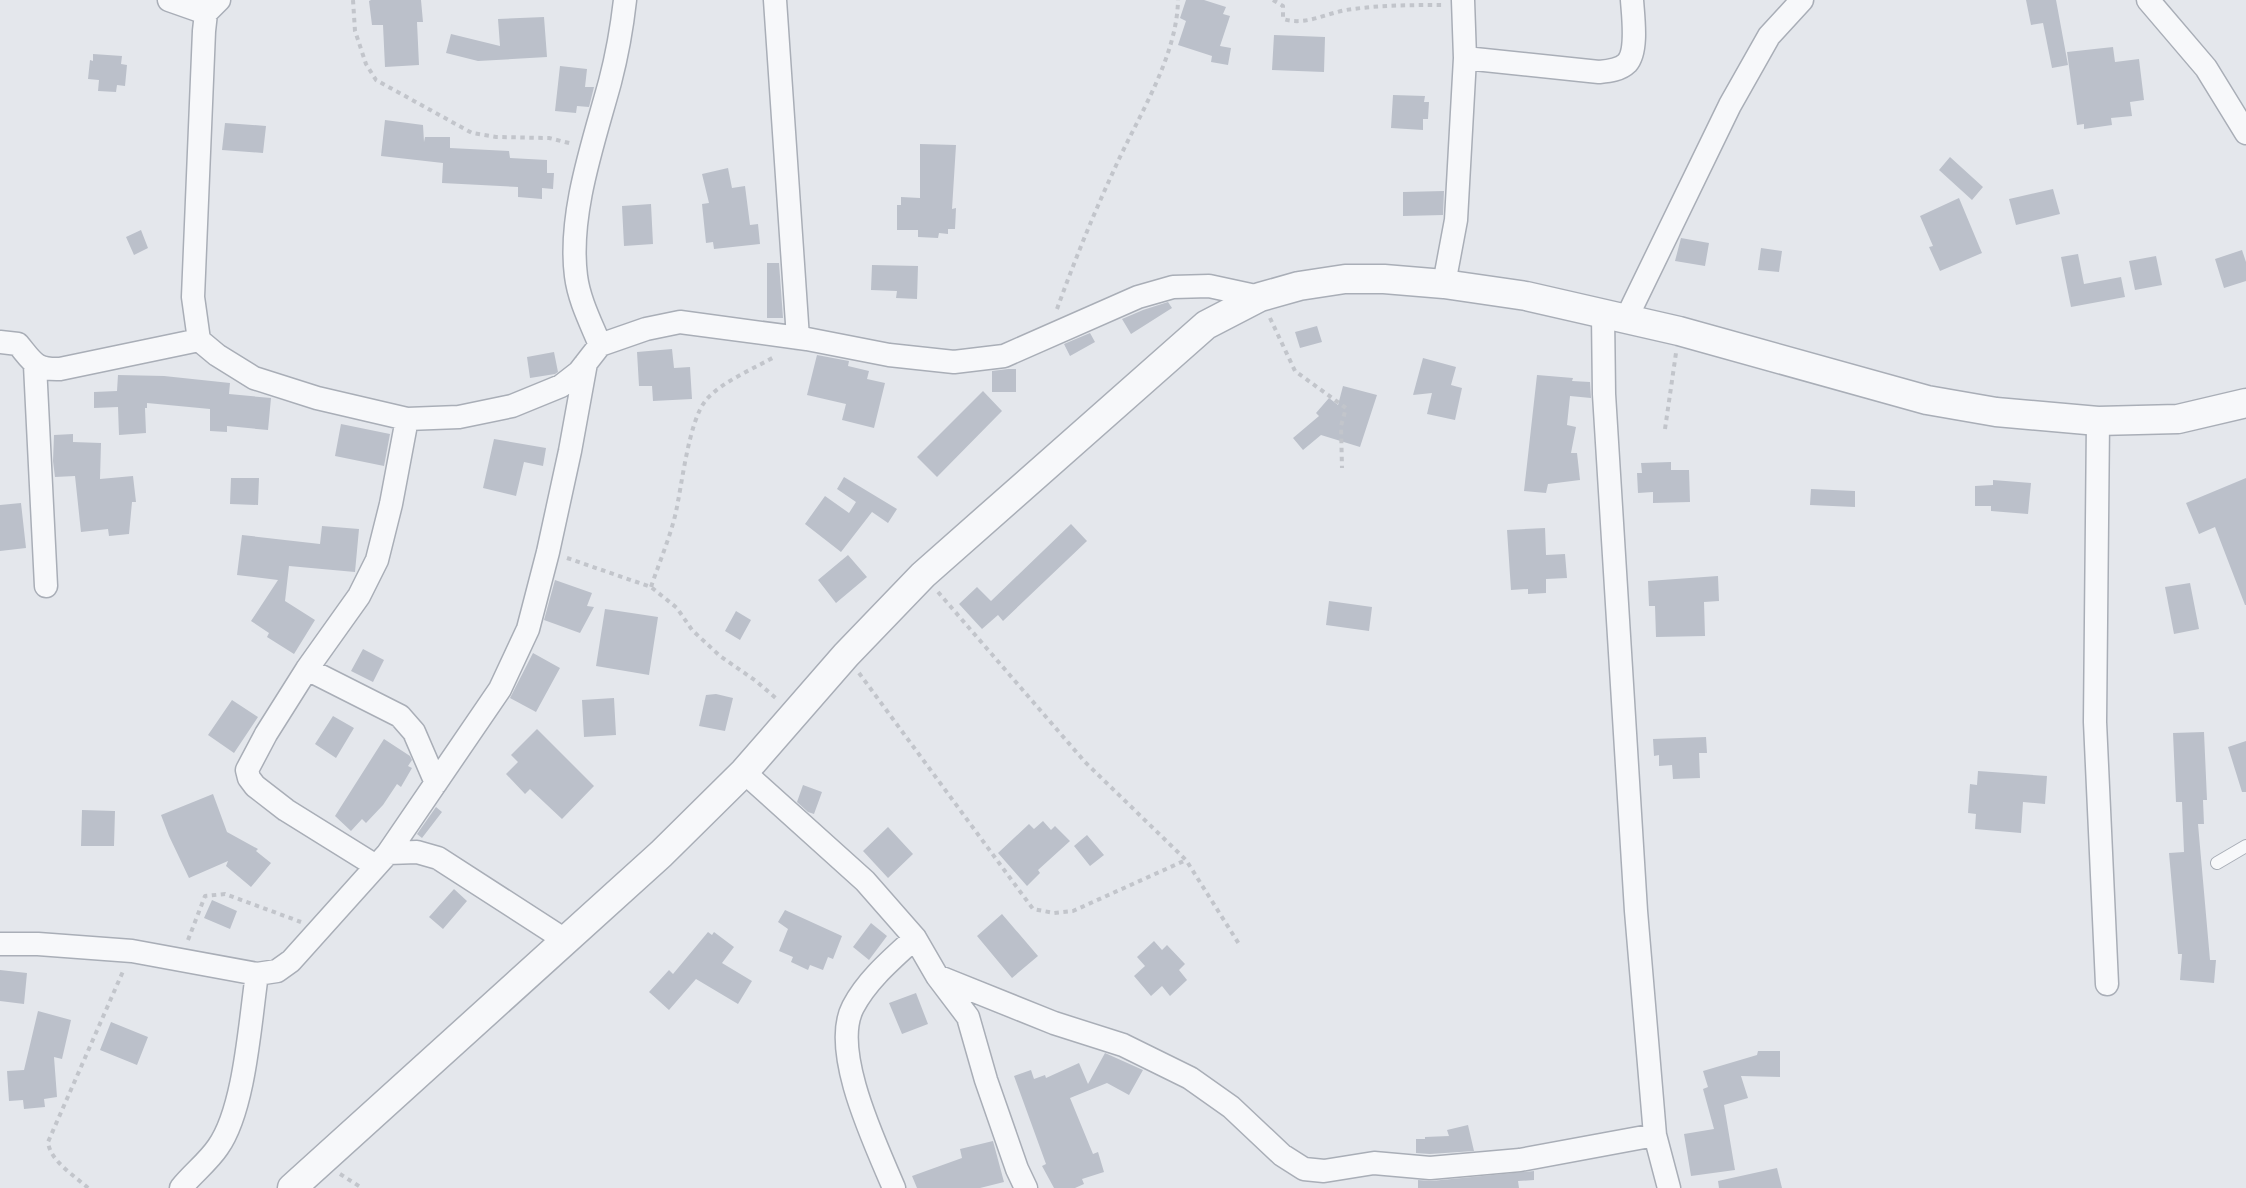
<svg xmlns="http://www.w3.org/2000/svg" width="2246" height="1188" viewBox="0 0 2246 1188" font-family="Ubuntu,sans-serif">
	<rect width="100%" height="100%" fill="#e4e7ec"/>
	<path fill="#bbc0ca" d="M371,0H421L423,22H417L419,65L385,67L383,25H372L369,1Z
		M1186,0H1204L1226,7L1223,14L1230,16L1220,46L1231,48L1228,65L1211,62L1212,56L1178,45L1186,21L1180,18Z
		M2026,0H2056L2068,65L2052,68L2043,23L2031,25Z
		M544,17L547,57L478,61L446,53L451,34L500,46L498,19Z
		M1274,35L1325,37L1324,72L1272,70Z
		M2113,47L2115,62L2139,59L2144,100L2130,102L2132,116L2111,118L2112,125L2084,129V124L2077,125L2067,52Z
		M93,54L122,56L121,64L127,65L125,86L117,85L116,92L98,91L99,80L88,79L90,60L93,61Z
		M560,66L587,69L585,87H594L589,107L577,106L576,113L555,111Z
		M1393,95L1425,96L1424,102H1429L1428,119H1423V130L1391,128Z
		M385,120L423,125L424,142L425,137H450V148L509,151L510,158L547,160V173H554L553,189L542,188V199L518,197V187L442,183L443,163L381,156Z
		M225,123L266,126L263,153L222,150Z
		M920,144L956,145L952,209L956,208L955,229H948V234L939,233L938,238L918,237V230H897V205H901V197L920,198Z
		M1950,157L1983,187L1972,200L1939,170Z
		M728,168L732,188L745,186L750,225L758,224L760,244L714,249L713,242L706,243L702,204L709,203L702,174Z
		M2053,189L2060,214L2016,225L2009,199Z
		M1444,191L1443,215L1403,216V192Z
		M1959,198L1982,253L1940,271L1929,247L1933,246L1920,216Z
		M651,204L653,244L624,246L622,206Z
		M141,230L148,248L134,255L126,237Z
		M1681,238L1709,243L1705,266L1675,261Z
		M1761,248L1782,251L1779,272L1758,270Z
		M2242,250L2246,262V281L2224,288L2215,259Z
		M2078,254L2084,284L2121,277L2125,297L2071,307L2061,257Z
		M2156,256L2162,285L2135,290L2129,261Z
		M767,263H779L783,318H767Z
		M872,265L918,266L917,299L896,298L897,291L871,290Z
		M1168,302L1172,308L1131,334L1122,319L1143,310Z
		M1317,326L1322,342L1300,348L1295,332Z
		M1090,333L1095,342L1070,356L1064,344Z
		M672,349L674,368L690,367L692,399L653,401L652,386H639L637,352Z
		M554,352L558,372L555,374L530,378L527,357Z
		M817,355L849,361L848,366L869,371L867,379L885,383L874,428L842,420L846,404L807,395Z
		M1423,358L1456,367L1451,385L1462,388L1455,420L1427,414L1432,393L1413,395Z
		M1008,369H1016V392H992V371Z
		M118,375L164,376L230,383L229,394L271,398L268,430L227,426V432L210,431V409L147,403V408H145L146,433L119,435L118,407L94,408V392L117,391Z
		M1537,375L1573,378L1572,381L1590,382L1591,398L1570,396L1567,425L1576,427L1571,453H1577L1580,480L1548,484L1546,493L1524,491Z
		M1343,386L1377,395L1360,447L1321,435L1303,450L1293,438L1319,416L1316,413L1329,398L1338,405Z
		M983,391L1002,411L937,477L917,457Z
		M341,424L390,434L384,466L335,456Z
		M73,434V442L101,443L100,479L133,476L136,502H132L129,534L109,536L108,529L81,532L75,476L55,477L53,461L54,435Z
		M494,439L546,448L543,466L524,462L516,496L483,488Z
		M1671,462V470H1689L1690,502L1653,503V492L1638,493L1637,473H1642L1641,463Z
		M844,477L897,509L888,523L872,512L841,552L805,524L825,496L849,513L856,502L837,489Z
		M231,478H259L258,505L230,504Z
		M2246,478V605H2245L2215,527L2199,534L2186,503Z
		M1993,480L2031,483L2028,514L1991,511V506H1975V486L1993,485Z
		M1811,489L1855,491V507L1810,505Z
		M21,503L26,548L0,551V505Z
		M1071,524L1087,541L1003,621L998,615L982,629L959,604L977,587L991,601Z
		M322,526L359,529L355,572L289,566L285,601L315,620L294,654L267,637L269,633L251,621L278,580L237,575L242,535L320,544Z
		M1545,528L1546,555L1565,554L1567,578L1546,579V593L1528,594V589L1511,590L1507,530Z
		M848,555L867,577L836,603L818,580Z
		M1718,576L1719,601L1704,602L1705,636L1656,637L1655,606H1649L1648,581Z
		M555,580L592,593L587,606L594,607L580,633L544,620Z
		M2190,583L2199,629L2174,634L2165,587Z
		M1329,601L1372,607L1369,631L1326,625Z
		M605,609L658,617L649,675L596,666Z
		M736,611L751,620L740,640L725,631Z
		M363,649L384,660L373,682L351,671Z
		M533,653L560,668L536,712L510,698Z
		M716,694L733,698L725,731L699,726L706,695Z
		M614,698L616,735L584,737L582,700Z
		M232,700L258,717L234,753L208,735Z
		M333,716L354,728L336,758L315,744Z
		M537,729L594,786L562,819L530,789L525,794L506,774L518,762L511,755Z
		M2204,732L2207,800H2203L2204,824H2198L2210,960H2216L2214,983L2180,980L2182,954H2178L2169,853L2184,852L2182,802H2176L2173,733Z
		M1706,737L1707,753H1699L1700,778L1673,779L1672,765L1659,766V755L1654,756L1653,739Z
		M384,739L410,756L412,760L408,766L412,768L401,787L397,784L383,805L366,823L362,819L351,831L335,816Z
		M2246,741V792H2242L2228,747Z
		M1978,771L2047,776L2045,804L2023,802L2021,833L1975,829L1976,814L1968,813L1970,784L1977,785Z
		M803,785L822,792L814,814L808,812L797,802Z
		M213,794L227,832L258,849L256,851L271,863L251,887L226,866L228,861L189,878L169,836L161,815Z
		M436,807L442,812L422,838L417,834Z
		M82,810L115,811L114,846H81Z
		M1043,821L1051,830L1055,826L1070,841L1038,870L1040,873L1027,886L998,853L1029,824L1034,829Z
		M888,827L913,854L888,878L863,851Z
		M1087,835L1104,855L1090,866L1074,846Z
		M454,889L467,901L443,929L429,917Z
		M212,900L237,911L230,929L204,918Z
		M785,910L842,936L833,959L828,957L823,970L810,965L808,970L791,962L793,957L779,951L788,929L778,922Z
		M1002,914L1038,956L1012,978L977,936Z
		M871,923L887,936L869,960L853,947Z
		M708,932L712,935L714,932L734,947L722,963L752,981L738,1004L696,979L669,1010L649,992L669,970L673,974Z
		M1154,941L1162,950L1167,945L1185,964L1179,970L1187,980L1170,996L1162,986L1151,996L1134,976L1145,966L1137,957Z
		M0,970L27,973L24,1004L0,1001Z
		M916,993L928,1024L902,1034L889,1003Z
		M38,1011L71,1020L62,1059L54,1057L57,1097L44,1099L45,1107L24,1109L23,1100L9,1101L7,1071L24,1070Z
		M111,1022L148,1037L137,1065L100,1050Z
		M1758,1051H1780V1077L1741,1076L1748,1098L1724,1105L1735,1170L1691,1176L1684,1134L1714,1129L1703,1089L1708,1087L1703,1071L1757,1055Z
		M1105,1053L1143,1070L1129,1095L1107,1083L1070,1098L1093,1154L1098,1152L1104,1172L1082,1179L1084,1184L1075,1188H1054L1042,1166L1046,1164L1014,1076L1031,1070L1034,1079L1045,1075L1046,1078L1079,1063L1088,1084Z
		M1468,1125L1474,1151L1430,1154L1416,1153V1139H1425V1137L1449,1136L1447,1130Z
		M993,1141L1004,1182L980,1188H917L912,1176L962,1158L960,1149Z
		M1777,1168L1782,1188H1719L1718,1181Z
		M1534,1171V1180L1518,1181L1519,1188H1418V1180L1431,1181Z"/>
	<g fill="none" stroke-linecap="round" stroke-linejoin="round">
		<defs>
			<path id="service" d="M2217,863L2246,846"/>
			<path id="minor" d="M169,0L206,13
				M219,0L206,13L204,31L193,297L199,340L217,355L254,378L317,398L407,419L459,417L512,406L561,386L579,372L600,345L646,329L680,322L807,339L889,355L954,362L1004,356L1138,297L1173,287L1209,286L1260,297
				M775,0L798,338
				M2148,0L2206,68L2246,133
				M1465,58L1599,72C1609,71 1620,70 1627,63C1638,51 1633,16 1632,0
				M1444,284L1456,220L1465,58L1463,0
				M1603,315L1604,394L1636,911L1655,1135L1669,1188
				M1626,319L1730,105L1769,36L1802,0
				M0,342L18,344C33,362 35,370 60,369L199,340
				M600,345C591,323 579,300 576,276C568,214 594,141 610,82C617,55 622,27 625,0
				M35,365L46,586
				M2098,421L2095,722L2107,984
				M307,669L400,716L414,732L436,783
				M744,772L865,881L915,938L937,976L968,1017L986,1080L1017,1169L1026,1188
				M388,853L500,689L528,629L548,552L570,451L586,363
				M376,866L286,810L255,786L249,778L247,770L266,734L307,669L359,596L377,560L391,504L407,419
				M0,944H38L132,951L257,974L277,971L291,961L388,853L417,852L438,858L565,940
				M937,976L1054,1023L1123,1045L1190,1078L1231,1107L1282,1155L1304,1169L1324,1171L1374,1163L1430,1168L1520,1160L1655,1135
				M181,1188C192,1174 208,1162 218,1147C245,1109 250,1021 257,974
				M894,1188C876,1145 830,1051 853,1007C867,980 892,959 915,938"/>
			<path id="tertiary" d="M292,1188L661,854L744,772L846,655L923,575L1206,325L1260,297L1299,286L1345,279H1384L1444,284L1526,296L1679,331L1927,400L1996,412L2098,421L2178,419L2246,403"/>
		</defs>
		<use href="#service" stroke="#a9aeb7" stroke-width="14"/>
		<use href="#minor" stroke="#a9aeb7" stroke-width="25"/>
		<use href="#tertiary" stroke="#a9aeb7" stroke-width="31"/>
		<path stroke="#c2c5cb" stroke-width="4" stroke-dasharray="4.5 4.5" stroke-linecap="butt" d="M353,0L355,31L366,64L376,80L472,133L496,137L549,138L573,144
			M1273,0L1283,6V19C1305,26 1324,14 1346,10C1378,5 1412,5 1444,5
			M1057,309C1074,262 1093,215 1114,170C1137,118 1177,58 1178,0
			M1270,318L1295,371L1346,408L1341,426L1342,468
			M1665,429L1676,353
			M567,558L651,587L677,608L692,630L720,656L756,681L778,700
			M651,587C659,563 669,540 675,516C682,487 688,422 706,400C721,382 755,368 776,356
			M938,592L1085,762L1186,860L1239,944
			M859,673L1033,909L1054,913L1073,911L1186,860
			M188,940L205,896L225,894L301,922
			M340,1174L362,1188
			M88,1188C75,1176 50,1161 48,1142L124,969"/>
		<use href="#service" stroke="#f7f8fa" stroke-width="12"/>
		<use href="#minor" stroke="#f7f8fa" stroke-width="22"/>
		<use href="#tertiary" stroke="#f7f8fa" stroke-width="28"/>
	</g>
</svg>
